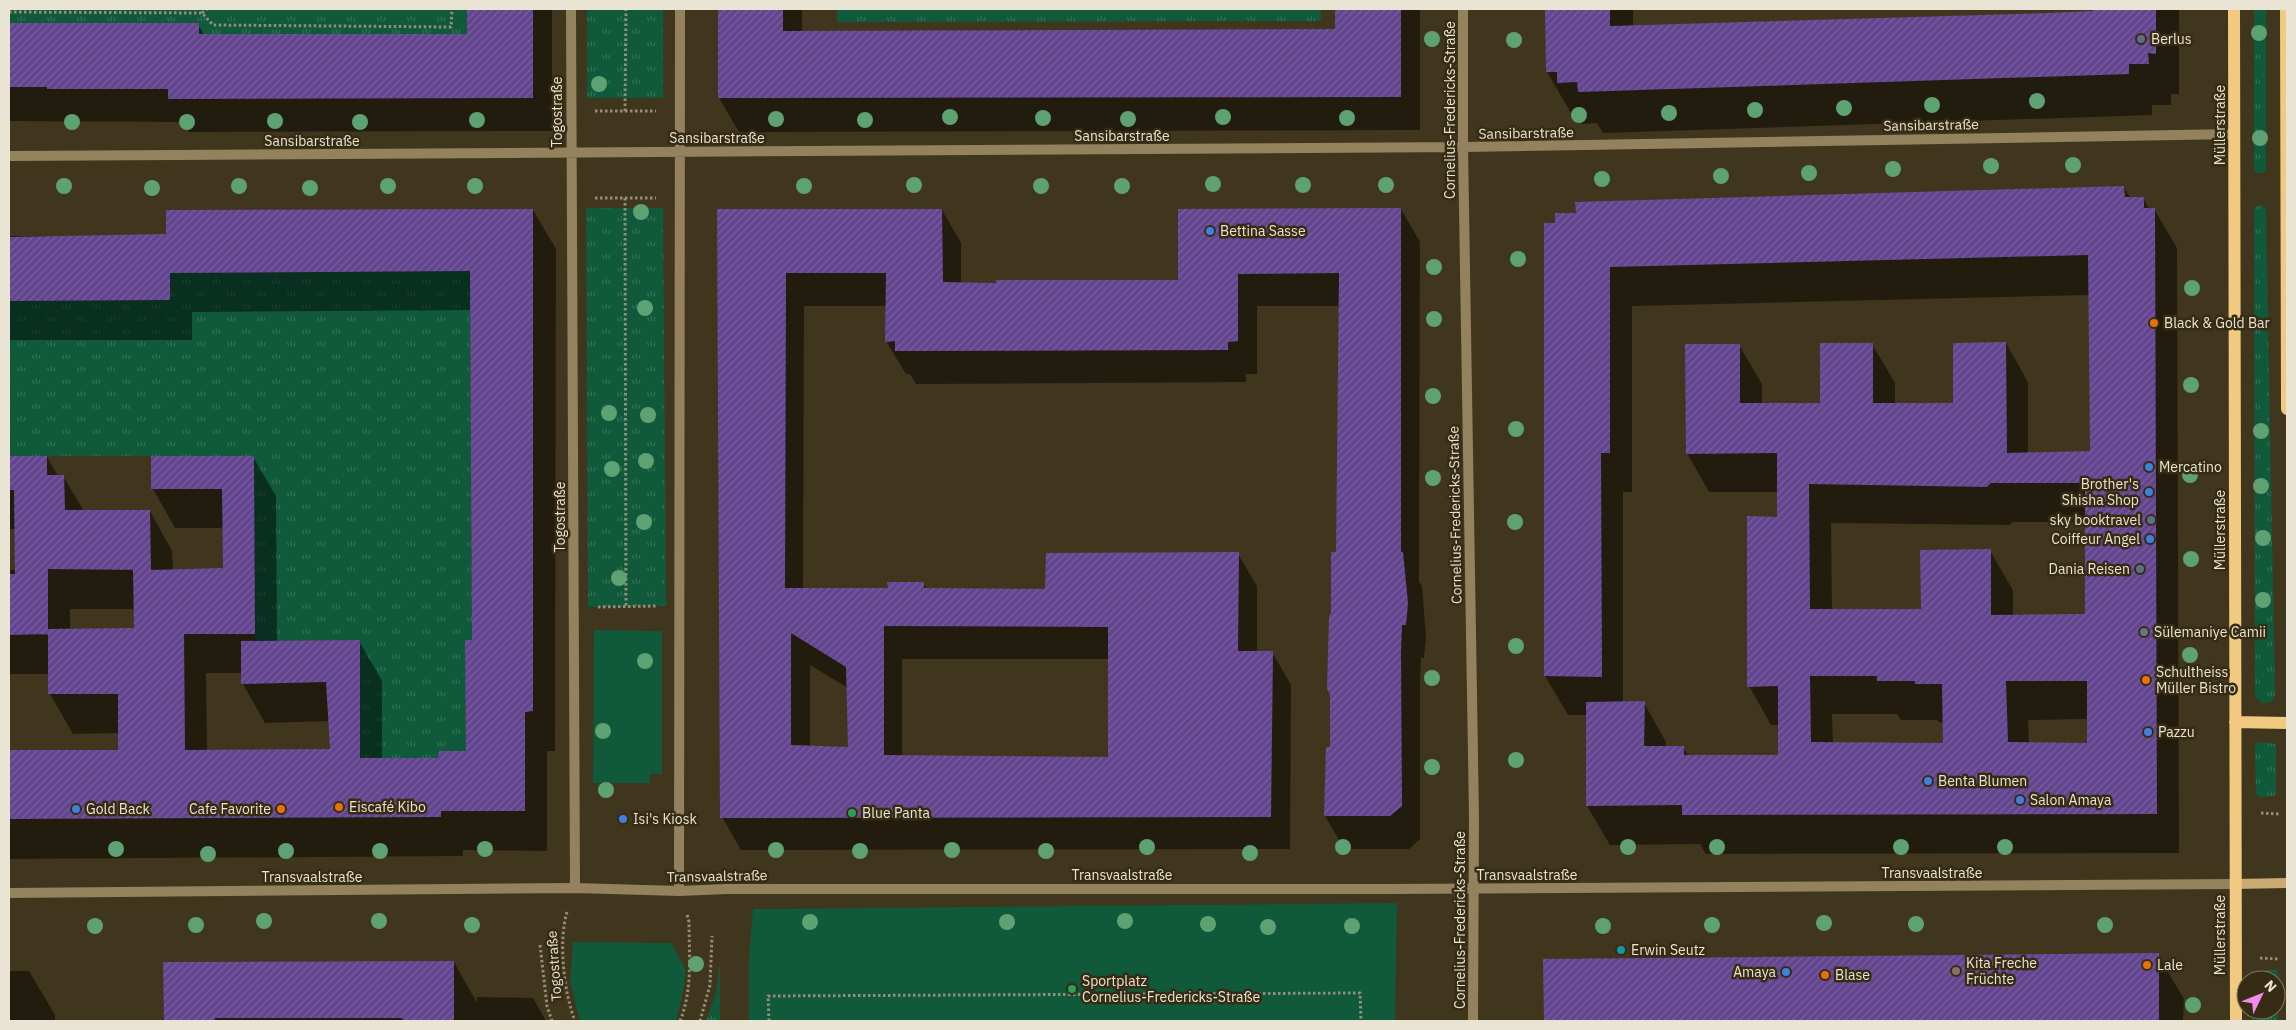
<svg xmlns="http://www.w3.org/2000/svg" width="2296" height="1030" viewBox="0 0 2296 1030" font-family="'IBM Plex Sans',sans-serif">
	<defs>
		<pattern id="grass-tufts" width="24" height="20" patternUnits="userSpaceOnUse" patternTransform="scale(1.25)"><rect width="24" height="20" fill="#10593a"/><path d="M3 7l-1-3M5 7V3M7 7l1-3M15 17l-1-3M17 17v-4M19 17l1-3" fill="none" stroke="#337156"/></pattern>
		<pattern id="building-hatch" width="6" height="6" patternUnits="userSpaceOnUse" patternTransform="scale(1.25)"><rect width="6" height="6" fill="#63448f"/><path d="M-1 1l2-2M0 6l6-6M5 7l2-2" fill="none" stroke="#7a5f9e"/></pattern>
	</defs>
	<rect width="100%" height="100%" fill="#40361d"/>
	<path fill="url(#grass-tufts)" d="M9,9H467V34H199L198,23H9Z
		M587,9H663V98H587Z
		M837,9H1321V21L837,22Z
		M2254,9H2266V170L2264,173H2257L2254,170Z
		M2263,205L2266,210L2275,696L2271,702L2262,703L2255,697L2254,210L2257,206Z
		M586,208H663L666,606L588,607Z
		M470,271L472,640H465V662H472C464,697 462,716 472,751L439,752L438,758H360V640L255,641L254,456H9V301L170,300V273Z
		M2258,742L2276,744V793L2274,796L2260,797L2256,794L2255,745Z
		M720,961V1021H706L716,993Z
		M2278,970V1021H2252V1010H2276V980H2252L2251,971Z"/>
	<path fill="#10593a" d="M594,630L662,631V774H650V783H593Z
		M1397,903L1395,1021H749V957L753,909Z
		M573,942L671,943L686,970L683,992L676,1021H580L570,982Z"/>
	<path fill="#0007" fill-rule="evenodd" d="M468,9H552V131L189,132L183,122L9,121V24H198L204,35H468Z
		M719,9H802V32L1336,30V9H1420V130L739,132L719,98Z
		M1547,9H1633V27L2094,12V9H2179V94H2171V105H2152V115L1603,133L1597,123L1582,124L1576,113H1571L1547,72Z
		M2124,187L2130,198H2143L2149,209H2154L2177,248L2179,853L1706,854L1700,844L1610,845L1587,806V715H1568L1545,676V224ZM2089,295L2092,453L2028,454V382L2006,343L1954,404H1895V383L1872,344L1821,404L1762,405V384L1739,345L1687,453L1709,492H1779V518L1749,686L1771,725H1779V757L1689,756L1683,748L1666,747V742L1644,703H1623V492H1632V306ZM2013,522H2086V616H2013V590L1990,551L1922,610L1832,611L1831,523L2010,525ZM1832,714H1897L1901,720H1937L1939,722L1944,723V744L1833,743ZM2088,719V745L2029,744L2028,720Z
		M1401,209L1420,242L1419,582L1422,586L1426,637L1424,658H1421L1420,686V839L1409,849H1344L1325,816L1327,748H1331L1332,613L1337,553L1340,306H1257V374H1246V382L916,384L910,374H906L886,341L887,306H804L803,589H889L924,584L927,590H1046L1238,554L1257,586V652H1272L1291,685L1290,849L741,850L722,817L719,210H942L961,243V283L1179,281ZM902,659H1110L1109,758L902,756ZM810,665L848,688L849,748L810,747Z
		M533,210L556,249L555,751H547V851L463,850V856L9,859V750L119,751V733L73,734L50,694V674H9V570H16V529H9V457H47L58,476H63L84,511H150L172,551L173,570H224L223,528H175L153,489L253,457L276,496L277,642L359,641L382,681V760L439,759L467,752L474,641L471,310L192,312V340H9V236H47L48,238L167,236ZM70,609H135V629L70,630ZM206,673H243V684L265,723L330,721L331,750L207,751Z
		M2158,955L2184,999L2183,1021H1545L1544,960Z
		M454,962L477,1003V997L533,998L546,1021H166L165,1019Z
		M9,971H29L55,1015V1021H9Z"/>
	<path fill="url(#building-hatch)" fill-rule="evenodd" d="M467,9H533V98L168,99V89H47V87H9V23H199V34H467Z
		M718,9H783V31L1335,29V9H1401V97L718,98Z
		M1545,9H1610V26L2048,13L2093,11V9H2156V54L2148,53L2149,64H2129V74L1578,92L1577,82L1557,83V72H1546Z
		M2124,186L2125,197H2144V208H2155L2157,814L1682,815V805L1586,806V702L1645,701L1644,746H1684V755H1778V686L1747,687V516L1777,517V453L1686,454L1685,344H1740V403H1820V343H1873V403H1953V343L2006,342L2007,453L2090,451L2088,255L1610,267V453H1601L1602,677L1544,676V223H1555V213H1576L1575,202ZM1991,483H2085V614L1991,615V549L1920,550L1921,609H1810L1809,484L1987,487ZM1810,676H1877V681H1915V684H1942L1943,743L1811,742ZM2006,681H2087V743L2008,742Z
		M1401,208V552H1403L1408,603L1406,625H1402L1401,652L1402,806L1390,816H1324L1326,747H1330V694L1327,689L1329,617L1331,613V552H1336L1339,273L1238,274V341L1228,342V350L895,351V341L885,342L886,273H786L785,588H888L887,582H924V588L1045,589L1046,553L1239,552L1238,651H1273L1271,817L720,818L717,209H942L943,282L996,283V280H1178V209ZM884,626L1108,627V757L884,755ZM791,633L846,667L848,747L791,745Z
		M533,209V711L525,712V811H441V817L9,819V750H118V694H48V629L134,628L133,570H147L48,569V634L9,635V574H15L14,490H9V456H47V475H64L65,510H150L151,570L223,568L222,489H151V456H254L255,634H184L185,750L330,749L326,682L241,684V641L360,640V758H438L439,751H466L465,640H472L470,271L170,273V300L9,301V237L166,234V210Z
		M2159,953V1021H1544L1543,959Z
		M454,961V1020H403L402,1018H215V1020H164L163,962Z"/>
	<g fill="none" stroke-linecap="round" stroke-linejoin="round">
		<path stroke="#958d79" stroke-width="3" stroke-dasharray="2.5 2.5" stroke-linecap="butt" d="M9,12L202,13L213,25L451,27L452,9
			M202,13L207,9
			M595,111H656
			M625,111L626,9
			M595,198H656
			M625,198L626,606
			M598,607L656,606
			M2261,813L2279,814
			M567,912C558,942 564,993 575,1021
			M540,945L547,1006L552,1021
			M2260,958L2279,959
			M680,1021C693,989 689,955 689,922L687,914
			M700,1021L710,985L712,936
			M769,1021L768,996L1360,993L1361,1021"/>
		<path stroke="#94815e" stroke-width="10" d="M571,9L575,888
			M1463,9V147L1474,817L1473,1021
			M9,156L1463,147L2235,134
			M679,891L680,9"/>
		<path stroke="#94815e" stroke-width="10" d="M9,893L575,888L679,891L727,889H1389L2235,884"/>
		<path stroke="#c9aa72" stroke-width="10" d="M2235,884L2287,883"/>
		<path stroke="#f2c980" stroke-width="12" d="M2234,9L2236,1021
			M2286,9L2287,409
			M2235,722L2287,723"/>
	</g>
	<g fill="#5ea172">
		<circle cx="2259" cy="33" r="8"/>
		<circle cx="1432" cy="39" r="8"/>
		<circle cx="1514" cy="40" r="8"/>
		<circle cx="599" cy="84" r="8"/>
		<circle cx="2037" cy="101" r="8"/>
		<circle cx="1932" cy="105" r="8"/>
		<circle cx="1844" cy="108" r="8"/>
		<circle cx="1755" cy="110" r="8"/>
		<circle cx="1669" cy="113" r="8"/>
		<circle cx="1579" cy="115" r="8"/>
		<circle cx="950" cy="117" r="8"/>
		<circle cx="1223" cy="117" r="8"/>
		<circle cx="1043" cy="118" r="8"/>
		<circle cx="1347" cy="118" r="8"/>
		<circle cx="776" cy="119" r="8"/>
		<circle cx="1128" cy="119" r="8"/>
		<circle cx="477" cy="120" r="8"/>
		<circle cx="865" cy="120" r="8"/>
		<circle cx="275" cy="121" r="8"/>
		<circle cx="72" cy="122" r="8"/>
		<circle cx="187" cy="122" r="8"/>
		<circle cx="360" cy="122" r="8"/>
		<circle cx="2260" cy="138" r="8"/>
		<circle cx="2073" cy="165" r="8"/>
		<circle cx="1991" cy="166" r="8"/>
		<circle cx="1893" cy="169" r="8"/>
		<circle cx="1809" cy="173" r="8"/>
		<circle cx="1721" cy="176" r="8"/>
		<circle cx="1602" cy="179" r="8"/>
		<circle cx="1213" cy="184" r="8"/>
		<circle cx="914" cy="185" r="8"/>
		<circle cx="1303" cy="185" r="8"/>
		<circle cx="1386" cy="185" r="8"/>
		<circle cx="64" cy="186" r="8"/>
		<circle cx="239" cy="186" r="8"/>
		<circle cx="388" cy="186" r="8"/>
		<circle cx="475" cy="186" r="8"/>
		<circle cx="804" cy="186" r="8"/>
		<circle cx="1041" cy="186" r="8"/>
		<circle cx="1122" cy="186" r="8"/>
		<circle cx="152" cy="188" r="8"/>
		<circle cx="310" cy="188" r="8"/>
		<circle cx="641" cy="212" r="8"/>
		<circle cx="1518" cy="259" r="8"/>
		<circle cx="1434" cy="267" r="8"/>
		<circle cx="2192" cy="288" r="8"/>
		<circle cx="645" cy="308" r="8"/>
		<circle cx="1434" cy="319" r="8"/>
		<circle cx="2191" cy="385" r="8"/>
		<circle cx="1433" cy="396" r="8"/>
		<circle cx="609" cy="413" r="8"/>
		<circle cx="648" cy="415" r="8"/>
		<circle cx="1516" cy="429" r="8"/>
		<circle cx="2261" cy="431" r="8"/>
		<circle cx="646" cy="461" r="8"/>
		<circle cx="612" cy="469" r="8"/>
		<circle cx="2190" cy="475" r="8"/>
		<circle cx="1433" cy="478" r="8"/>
		<circle cx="2261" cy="486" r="8"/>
		<circle cx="644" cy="522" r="8"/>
		<circle cx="1515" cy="522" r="8"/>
		<circle cx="2263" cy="538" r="8"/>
		<circle cx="2191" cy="559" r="8"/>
		<circle cx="619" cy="578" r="8"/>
		<circle cx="2263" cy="600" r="8"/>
		<circle cx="1516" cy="646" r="8"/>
		<circle cx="2190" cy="655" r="8"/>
		<circle cx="645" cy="661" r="8"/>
		<circle cx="1432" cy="678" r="8"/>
		<circle cx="603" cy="731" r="8"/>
		<circle cx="1516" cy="760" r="8"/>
		<circle cx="1432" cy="767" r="8"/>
		<circle cx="606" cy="790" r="8"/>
		<circle cx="1147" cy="847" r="8"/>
		<circle cx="1343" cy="847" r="8"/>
		<circle cx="1628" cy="847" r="8"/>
		<circle cx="1717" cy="847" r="8"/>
		<circle cx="1901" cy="847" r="8"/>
		<circle cx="2005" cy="847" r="8"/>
		<circle cx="116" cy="849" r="8"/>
		<circle cx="485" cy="849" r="8"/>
		<circle cx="776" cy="850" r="8"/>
		<circle cx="952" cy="850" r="8"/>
		<circle cx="286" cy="851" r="8"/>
		<circle cx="380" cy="851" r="8"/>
		<circle cx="860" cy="851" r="8"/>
		<circle cx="1046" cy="851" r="8"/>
		<circle cx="1250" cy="853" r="8"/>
		<circle cx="208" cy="854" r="8"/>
		<circle cx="264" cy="921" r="8"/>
		<circle cx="379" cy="921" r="8"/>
		<circle cx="1125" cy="921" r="8"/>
		<circle cx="810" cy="922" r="8"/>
		<circle cx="1007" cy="922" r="8"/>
		<circle cx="1824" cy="923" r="8"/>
		<circle cx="1208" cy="924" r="8"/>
		<circle cx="1916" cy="924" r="8"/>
		<circle cx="196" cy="925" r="8"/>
		<circle cx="472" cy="925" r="8"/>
		<circle cx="1712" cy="925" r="8"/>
		<circle cx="2105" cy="925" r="8"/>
		<circle cx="95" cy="926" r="8"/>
		<circle cx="1352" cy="926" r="8"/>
		<circle cx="1603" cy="926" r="8"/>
		<circle cx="1268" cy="927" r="8"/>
		<circle cx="696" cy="964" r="8"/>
		<circle cx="2193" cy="1005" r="8"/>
	</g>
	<g fill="#5c6f8a" stroke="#362c13" stroke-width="2">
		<circle cx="2141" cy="39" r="5"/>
		<circle cx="2151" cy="520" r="5"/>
		<circle cx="2140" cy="569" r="5"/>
	</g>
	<g fill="#3f7fe0" stroke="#362c13" stroke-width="2">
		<circle cx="1210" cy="231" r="5"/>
		<circle cx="2149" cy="467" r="5"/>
		<circle cx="2149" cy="492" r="5"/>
		<circle cx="2150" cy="539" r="5"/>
		<circle cx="2148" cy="732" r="5"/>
		<circle cx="1928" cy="781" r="5"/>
		<circle cx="2020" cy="800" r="5"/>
		<circle cx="76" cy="809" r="5"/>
		<circle cx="623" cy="819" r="5"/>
		<circle cx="1786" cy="972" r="5"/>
	</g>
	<g fill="#e8710a" stroke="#362c13" stroke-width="2">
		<circle cx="2154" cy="323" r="5"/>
		<circle cx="2146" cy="680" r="5"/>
		<circle cx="339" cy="807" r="5"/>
		<circle cx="281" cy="809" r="5"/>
		<circle cx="2147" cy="965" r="5"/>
		<circle cx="1825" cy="975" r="5"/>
	</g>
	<circle fill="#6b7280" stroke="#362c13" stroke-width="2" cx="2144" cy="632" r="5"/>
	<g fill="#2e9e5b" stroke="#362c13" stroke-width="2">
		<circle cx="852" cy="813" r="5"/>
		<circle cx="1072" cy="989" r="5"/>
	</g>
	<circle fill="#0f9aa8" stroke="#362c13" stroke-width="2" cx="1621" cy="950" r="5"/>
	<circle fill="#8d6e63" stroke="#362c13" stroke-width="2" cx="1956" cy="971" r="5"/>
	<g text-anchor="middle" stroke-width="5" stroke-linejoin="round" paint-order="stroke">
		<g font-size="14" fill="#eae4d5" stroke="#362c13" text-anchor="start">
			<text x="2151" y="44">Berlus</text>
			<text x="1220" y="236">Bettina Sasse</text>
			<text x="2164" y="328">Black &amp; Gold Bar</text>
			<text x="2159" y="472">Mercatino</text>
			<text x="2139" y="489" text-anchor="end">Brother's<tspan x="2139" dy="16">Shisha Shop</tspan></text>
			<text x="2141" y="525" text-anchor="end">sky booktravel</text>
			<text x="2140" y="544" text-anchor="end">Coiffeur Angel</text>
			<text x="2130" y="574" text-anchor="end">Dania Reisen</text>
			<text x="2154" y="637">Sülemaniye Camii</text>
			<text x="2156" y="677">Schultheiss<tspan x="2156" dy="16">Müller Bistro</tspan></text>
			<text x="2158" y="737">Pazzu</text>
			<text x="1938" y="786">Benta Blumen</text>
			<text x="2030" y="805">Salon Amaya</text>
			<text x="349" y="812">Eiscafé Kibo</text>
			<text x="86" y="814">Gold Back</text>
			<text x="271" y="814" text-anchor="end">Cafe Favorite</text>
			<text x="862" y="818">Blue Panta</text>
			<text x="633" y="824">Isi's Kiosk</text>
			<text x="1631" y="955">Erwin Seutz</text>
			<text x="1966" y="968">Kita Freche<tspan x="1966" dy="16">Früchte</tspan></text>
			<text x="2157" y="970">Lale</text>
			<text x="1776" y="977" text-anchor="end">Amaya</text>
			<text x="1835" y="980">Blase</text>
			<text x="1082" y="986">Sportplatz<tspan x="1082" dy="16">Cornelius-Fredericks-Straße</tspan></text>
		</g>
		<g font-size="14" fill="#eae4d5" stroke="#362c13">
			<text transform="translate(1450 110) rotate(-90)" y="5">Cornelius-Fredericks-Straße</text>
			<text transform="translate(557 112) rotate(-90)" y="5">Togostraße</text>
			<text transform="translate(1931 125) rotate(-1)" y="5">Sansibarstraße</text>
			<text transform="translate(2220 125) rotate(-90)" y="5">Müllerstraße</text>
			<text transform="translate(1526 133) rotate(-1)" y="5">Sansibarstraße</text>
			<text x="1122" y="141">Sansibarstraße</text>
			<text x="717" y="143">Sansibarstraße</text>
			<text x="312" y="146">Sansibarstraße</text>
			<text transform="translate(1455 515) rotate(-91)" y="5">Cornelius-Fredericks-Straße</text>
			<text transform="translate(560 517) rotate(-90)" y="5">Togostraße</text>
			<text transform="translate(2220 530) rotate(-90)" y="5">Müllerstraße</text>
			<text x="1932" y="878">Transvaalstraße</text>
			<text x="1122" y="880">Transvaalstraße</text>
			<text x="1527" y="880">Transvaalstraße</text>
			<text transform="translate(717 876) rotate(-1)" y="5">Transvaalstraße</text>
			<text x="312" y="882">Transvaalstraße</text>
			<text transform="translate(1460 920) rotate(-90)" y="5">Cornelius-Fredericks-Straße</text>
			<text transform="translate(2220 935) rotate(-90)" y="5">Müllerstraße</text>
			<text transform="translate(554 966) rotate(-94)" y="5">Togostraße</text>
		</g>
	</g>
	<rect width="2296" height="1030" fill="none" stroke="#eae4d5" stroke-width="20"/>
	<g transform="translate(2261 995) rotate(47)"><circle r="24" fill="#362c13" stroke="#7e7661"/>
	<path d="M0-4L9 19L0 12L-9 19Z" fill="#f489f0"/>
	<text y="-8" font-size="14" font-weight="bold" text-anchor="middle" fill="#eae4d5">N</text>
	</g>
</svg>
